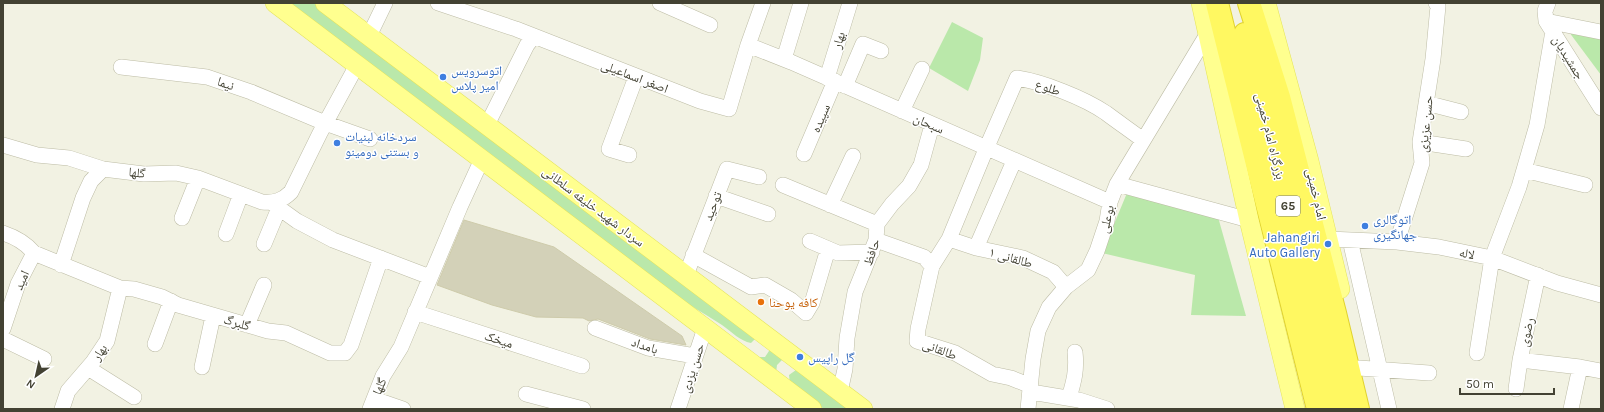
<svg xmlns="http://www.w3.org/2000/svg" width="1604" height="412" viewBox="0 0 1604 412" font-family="Karla,'Noto Naskh Arabic',sans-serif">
	<rect width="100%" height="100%" fill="#f2f2e3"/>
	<path fill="#bae8aa" d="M287,3H318L755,339L751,343C740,341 732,332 722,325C703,313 684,301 663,290Z
		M952,22L983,38L980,60L968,91L929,68Z
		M1569,32L1601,34V75Z
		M1127,193L1218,217L1246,316L1191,315L1195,275L1102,253Z
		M768,342L789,361L782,360L777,365L776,373L755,357H765L769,351Z
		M796,370L852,409H824L790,384L789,375Z"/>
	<path fill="#d3d1b8" stroke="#cecbab" d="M464,220L554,247L682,336L686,345L650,339L598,319L589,321L583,318L536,317L492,305L437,285Z"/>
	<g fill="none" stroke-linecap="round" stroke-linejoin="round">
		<defs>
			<path id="minor" d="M438,3L516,29L700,101L729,109L748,45L763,3
				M660,3L710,25
				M1548,3L1545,11L1546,21L1601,108
				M1546,21L1601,32
				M369,36L385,3
				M748,45L791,62L1110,202
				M784,59L801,3
				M121,67L207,77L251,92L325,123L370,139
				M827,78L850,3
				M845,86L863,44L881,51
				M1426,103L1461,112
				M902,111L922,69
				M487,125L527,45L534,36
				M1420,142L1466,149
				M3,145L37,155L69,158L103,169
				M804,154L835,81
				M629,155L609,149L636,77
				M1524,170L1585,185
				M1117,184L1249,220
				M783,185L877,224
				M716,196L768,214
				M272,203L297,221L333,240L430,277
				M830,205L853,156
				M182,218L198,178
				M3,233C15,237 26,243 34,253
				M226,234L241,194
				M949,239L976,248L1023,258L1053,272L1066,287
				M1328,239L1397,242L1439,247L1492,258L1557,283L1601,295
				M876,240L924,257L932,266L918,329L917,341L955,353L992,374L1011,378L1031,386
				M1350,240L1389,409
				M810,241L838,253L872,252
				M1397,242L1422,163L1420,142L1433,59L1438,6L1436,3
				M264,244L279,208
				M976,248L1014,161
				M34,253L120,288L134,289L162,297L178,305L268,331L286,333L330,353H345L351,345L381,258
				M693,255L751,287L765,285L791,300L806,313L812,303L828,249
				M61,265L83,198L91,181L103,169L144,174L176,173L198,178L262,202C274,203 282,201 291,192L320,133L357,65
				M932,266L949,239L986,149L1017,78C1043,82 1084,98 1106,113C1118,122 1131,131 1143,140
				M686,275L727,169L759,177
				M415,312L582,366
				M247,325L264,285
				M595,328L648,348L695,356
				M3,329L18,284L34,253
				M3,339L44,359
				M155,344L171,301
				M1477,353L1492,258L1519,187L1537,125L1553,31
				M1520,360L1580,367L1601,371
				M202,367L213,316
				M88,368L134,397
				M1359,368L1429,373
				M1516,389L1520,360L1538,275
				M840,392L845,369L847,338L855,292L876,240L877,224L892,204L909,186L921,165L932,125
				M1031,392L1079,400L1107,409
				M526,394L583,409
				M1069,398C1074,381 1077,370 1075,352
				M374,399L403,409
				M62,409L68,391L93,362L107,341L120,288
				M370,409L383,376L401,347L460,207L482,159
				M678,409L705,328
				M1028,409L1033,359L1038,331L1049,307L1066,287L1088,270L1097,251L1107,221L1110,202L1117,184L1208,33
				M1571,409L1580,367"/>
			<path id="major" d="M275,3L812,409
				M325,3L863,409
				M1201,3L1249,220L1295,409
				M1266,3L1309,161L1340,289"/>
			<path id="highway" d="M1217,3L1318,409
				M1249,3L1279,97L1335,313L1358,409
				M1245,34L1339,409"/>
		</defs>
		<use href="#minor" stroke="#bdbca5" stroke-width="16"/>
		<use href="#major" stroke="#e5e45d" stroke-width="20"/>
		<use href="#highway" stroke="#e0d22f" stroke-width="24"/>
		<use href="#minor" stroke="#fff" stroke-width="15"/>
		<use href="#major" stroke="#ffff8f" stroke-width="19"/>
		<use href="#highway" stroke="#fff861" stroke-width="22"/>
	</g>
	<g fill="#3f7fe0" stroke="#fff" stroke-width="1.5">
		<circle cx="443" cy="77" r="4"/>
		<circle cx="337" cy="143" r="4"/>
		<circle cx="1365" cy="226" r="4"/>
		<circle cx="1328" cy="244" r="4"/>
		<circle cx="800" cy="357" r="4"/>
	</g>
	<circle fill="#e8710a" stroke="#fff" stroke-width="1.5" cx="761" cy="302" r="4"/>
	<g text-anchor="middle" stroke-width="3" stroke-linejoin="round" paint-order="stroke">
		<rect fill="#fff" stroke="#7b7b70" stroke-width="1" x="1276" y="196" width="24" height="20" rx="3"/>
		<g font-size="12" font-weight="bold" fill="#434233">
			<text x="1288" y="210">65</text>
		</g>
		<g font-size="13" fill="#434233" stroke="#fff">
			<text transform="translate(838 40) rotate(-73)" y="5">بهار</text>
			<text transform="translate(1569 57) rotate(58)" y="5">جمشیدیان</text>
			<text transform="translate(635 76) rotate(21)" y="5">اصغر اسماعیلی</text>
			<text transform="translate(226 83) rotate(20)" y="5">نیما</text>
			<text transform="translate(1048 87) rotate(19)" y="5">طلوع</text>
			<text transform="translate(820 118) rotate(-67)" y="5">سپیده</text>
			<text transform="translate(929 123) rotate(24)" y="5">سبحان</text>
			<text transform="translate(1425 124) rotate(-84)" y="5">حسن عزیزی</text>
			<text transform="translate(1271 136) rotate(76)" y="5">بزرگراه امام خمینی</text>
			<text transform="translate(137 172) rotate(7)" y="5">گلها</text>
			<text transform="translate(1317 194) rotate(77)" y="5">امام خمینی</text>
			<text transform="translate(594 206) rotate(37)" y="5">سردار شهید خلیفه سلطانی</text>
			<text transform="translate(712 206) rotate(-69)" y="5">توحید</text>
			<text transform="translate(1106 219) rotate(-77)" y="5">بوعلی</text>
			<text transform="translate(871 252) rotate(-72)" y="5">حافظ</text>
			<text transform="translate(1467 253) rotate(12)" y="5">لاله</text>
			<text transform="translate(1011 257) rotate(16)" y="5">طالقانی ۱</text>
			<text transform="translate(21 280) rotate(-66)" y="5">امید</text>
			<text transform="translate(237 322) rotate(16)" y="5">گلبرگ</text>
			<text transform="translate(1526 332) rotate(-78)" y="5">رضوی</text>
			<text transform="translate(499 339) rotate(18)" y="5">میخک</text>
			<text transform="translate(645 345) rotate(18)" y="5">بامداد</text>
			<text transform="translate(940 349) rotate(21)" y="5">طالقانی</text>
			<text transform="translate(99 352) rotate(-56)" y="5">بهار</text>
			<text transform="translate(692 368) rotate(-72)" y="5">حسن یزدی</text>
			<text transform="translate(379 386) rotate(-67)" y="5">گلها</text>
		</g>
		<g font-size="13" fill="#366cbe" stroke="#fff" text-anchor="start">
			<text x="451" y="75">اتوسرويس<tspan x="451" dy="15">امير پلاس</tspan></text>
			<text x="345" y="141">سردخانه لبنیات<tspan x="345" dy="15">و بستنی دومینو</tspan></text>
			<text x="1373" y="224">اتوگالری<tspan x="1373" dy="15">جهانگیری</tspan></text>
			<text x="1320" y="242" text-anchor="end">Jahangiri<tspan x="1320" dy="15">Auto Gallery</tspan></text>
			<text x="808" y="362">گل راپیس</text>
		</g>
		<g font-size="13" fill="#c56008" stroke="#fff" text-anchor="start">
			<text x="769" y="307">کافه یوحنا</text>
		</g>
	</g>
	<rect width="1604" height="412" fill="none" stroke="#434233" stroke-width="8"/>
	<g transform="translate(36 376) rotate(214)" stroke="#ffffff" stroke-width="3" paint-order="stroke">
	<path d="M0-3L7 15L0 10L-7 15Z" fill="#434233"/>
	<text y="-6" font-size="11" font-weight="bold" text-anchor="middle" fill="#434233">N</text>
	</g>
	<path d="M1460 388v6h94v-6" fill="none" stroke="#434233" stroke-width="2"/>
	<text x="1466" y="388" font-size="12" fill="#434233" stroke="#ffffff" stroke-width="3" paint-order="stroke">50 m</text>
</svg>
